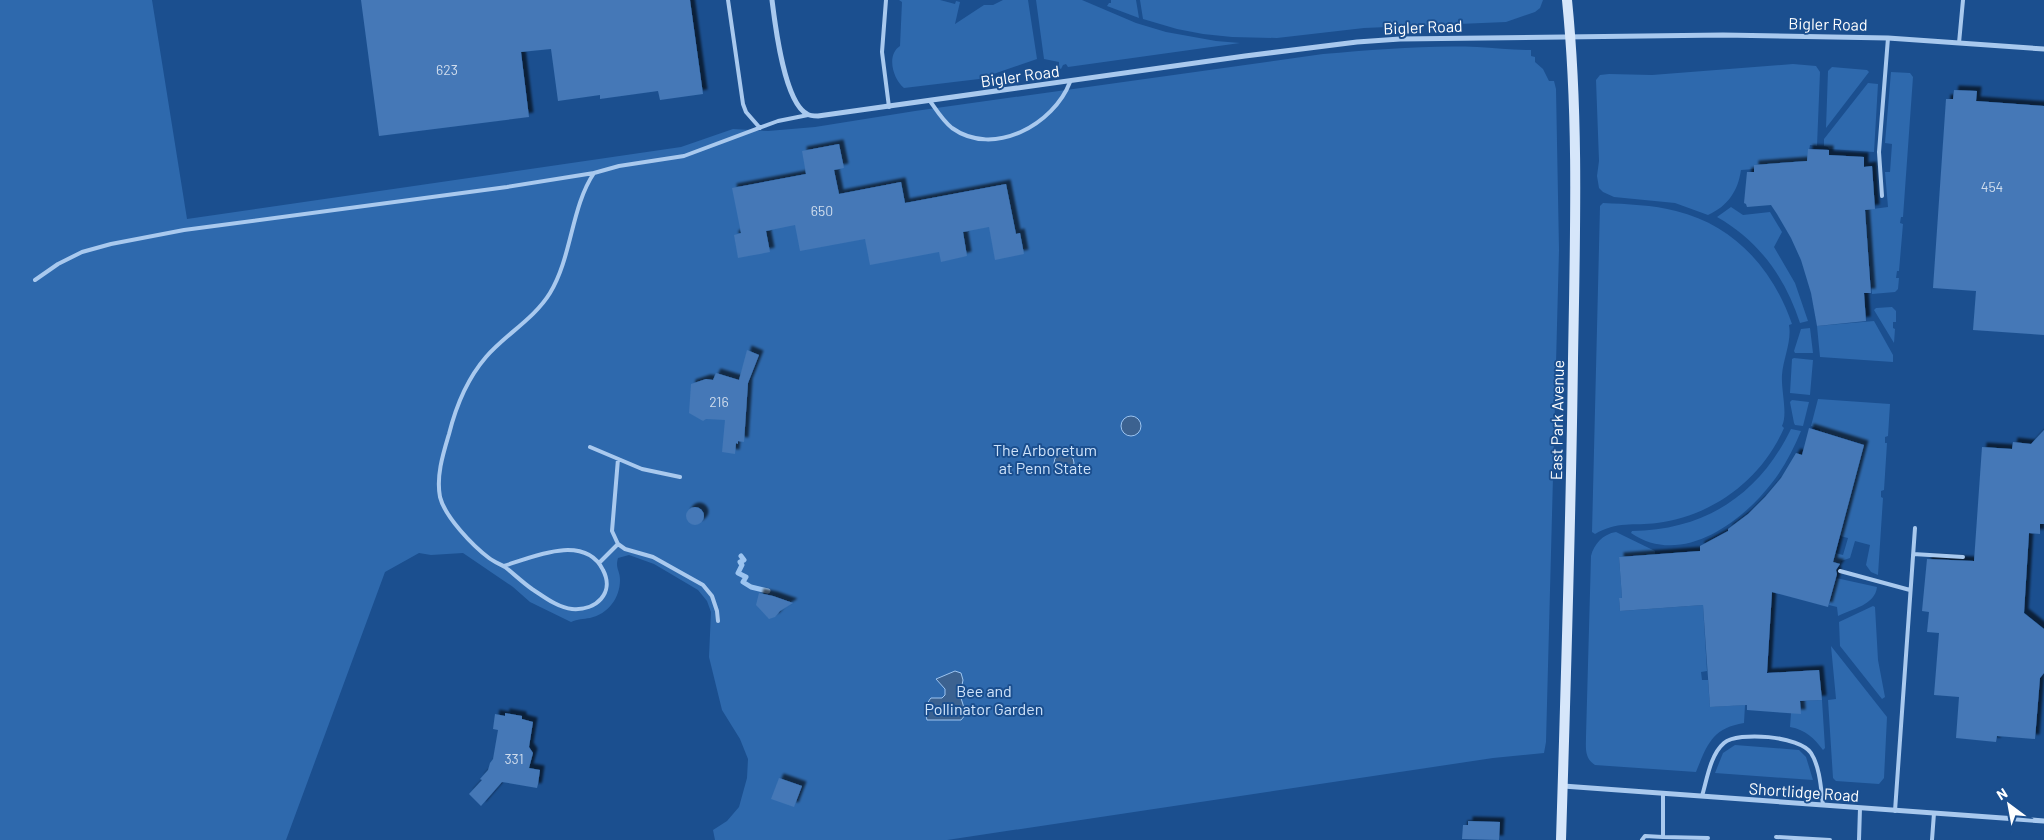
<svg xmlns="http://www.w3.org/2000/svg" width="2044" height="840" viewBox="0 0 2044 840" font-family="Barlow,sans-serif">
	<defs>
		<filter id="shadow"><feDropShadow dx="4.5" dy="-4.5" stdDeviation="1" flood-color="#0009"/></filter>
	</defs>
	<rect width="100%" height="100%" fill="#1b4f8f"/>
	<path fill="#2e69ad" d="M0,0H152L187,219L681,147L733,129L768,131L815,127L915,111L1323,54C1374,50 1427,45 1477,47C1495,48 1513,50 1531,50V56L1535,57V62L1543,69L1549,81H1554L1556,89L1559,250L1546,742L1544,753L1493,758L947,840H715L713,830L727,821L739,807L747,778L748,759L740,739L722,710L709,657L711,612L707,601L698,590L671,574L654,564L629,555L618,558C615,569 620,570 620,580C620,598 608,614 590,618C583,619 578,619 571,622L530,602L513,587L463,553L431,555L419,553L385,572L286,840H0Z
		M899,0H940L955,4L956,1L960,2L955,24L984,5H993L1003,0H1028L1037,59L979,79L904,88C893,79 886,55 900,46L902,2Z
		M1036,0H1082L1136,23L1166,32L1216,41L1240,43L1068,67L1066,64L1063,65L1061,69L1059,68V62L1044,59Z
		M1111,0H1136L1139,18L1107,6L1109,3H1111Z
		M1140,0H1543L1540,8L1535,12L1506,22L1364,28L1277,38L1232,37L1203,34L1177,29L1143,19Z
		M1793,64L1816,66L1820,72L1817,146L1810,145L1807,161L1754,165V169L1741,170C1738,191 1728,206 1708,215L1675,203L1614,197L1603,192L1599,188L1597,176L1599,161L1596,80L1600,75L1609,74L1652,75Z
		M1832,67L1867,70L1869,72L1826,128L1828,71Z
		M1891,72L1910,73L1913,77L1903,217H1901L1900,223L1903,224L1899,271H1897L1896,278H1899L1898,289L1895,292L1872,294L1865,210L1888,207L1885,172H1890L1892,144L1885,143Z
		M1868,83L1878,84L1874,152L1829,149L1828,147L1824,146V139Z
		M1603,203C1627,204 1653,205 1676,211C1734,225 1773,269 1792,324L1789,325C1792,341 1783,359 1782,375C1781,391 1788,414 1782,426L1784,428C1762,479 1713,516 1657,523C1633,526 1617,521 1595,534L1592,532L1600,206Z
		M1731,207L1743,215L1770,212L1782,232L1774,247L1795,283L1808,321L1800,323C1785,277 1759,241 1717,217Z
		M1892,307L1896,311V322H1893V328L1895,329L1894,343L1874,310L1876,308Z
		M1874,321L1893,355V362L1820,357L1817,326Z
		M1810,328L1813,353H1795L1794,351L1801,329Z
		M1794,358L1813,360L1810,395L1790,393L1792,359Z
		M1818,399L1890,404L1888,436L1885,437V443H1887L1884,490L1881,491V497L1883,498L1878,575L1871,572L1866,565L1870,545L1855,541L1850,558L1841,561L1840,564L1833,562L1835,553L1843,555L1848,538L1840,536L1864,445L1820,431V429L1811,426Z
		M1792,400L1809,402L1803,426L1795,425L1794,423L1790,402Z
		M1791,429L1801,431C1793,450 1784,468 1771,484C1740,524 1680,567 1631,533L1632,531C1705,530 1759,495 1791,429Z
		M1616,532L1655,551V554L1619,557L1622,598H1619L1620,611L1703,605L1707,671L1701,672L1702,680H1708L1710,707L1745,705L1744,723C1712,728 1707,745 1696,772L1595,765C1584,758 1586,747 1586,736L1591,556C1594,544 1603,534 1616,532Z
		M1836,578L1877,587C1875,605 1852,609 1838,616L1837,607L1829,605Z
		M1873,606L1875,607L1878,660L1885,697L1882,699L1840,646L1839,622Z
		M1831,646L1887,717L1884,778L1879,784L1836,781L1833,778L1828,700L1836,699Z
		M1822,700L1825,748L1823,750C1814,738 1806,730 1790,727L1791,713L1800,701Z
		M1735,745L1799,750L1806,757L1813,780L1715,773L1723,753Z"/>
	<path fill="#3c6290" stroke="#9cc4f0" d="M1121 426a10 10 0 1 1 20 0a10 10 0 1 1-20 0Z
		M1054 463a10 10 0 1 1 20 0a10 10 0 1 1-20 0Z
		M955,671L961,673L963,680L960,695L966,714L961,720H927C925,713 926,703 931,698H942L945,695V689L936,679Z"/>
	<g fill="none" stroke-linecap="round" stroke-linejoin="round">
		<path stroke="#9cc4f0" stroke-width="5" d="M741,556L744,560L740,562L742,565L738,573L746,577L743,582L751,587L768,591"/>
	</g>
	<path fill="#4478b7" filter="url(#shadow)" d="M361,0H690L703,94L660,100L658,91L600,99V95L558,101L551,49L521,52L529,117L379,136Z
		M1954,90L1977,91L1976,101L2044,106V335L1973,330L1976,291L1933,288L1946,99H1953Z
		M839,144L844,168L834,170L839,194L901,182L905,203L1006,184L1016,234L1020,233L1024,254L995,260L989,227L963,232L967,256L941,262L939,252L870,265L865,239L800,251L795,225L766,231L770,252L738,258L734,235L741,233L732,188L806,174L802,151Z
		M1808,149L1829,150V155L1864,157V167L1872,166L1875,209L1865,210L1871,293H1864L1866,321L1817,326L1811,293L1801,260L1791,238L1777,214L1771,205L1747,207L1746,204L1744,203L1747,172H1754V165L1807,161Z
		M747,350L759,355L748,383L744,442L738,441V444L736,443L735,454L722,452L725,420L706,419L703,421L689,413L691,384L706,379L713,380L716,373L739,380Z
		M1809,428L1864,445L1833,562L1840,564L1836,570L1837,574L1828,607L1772,592L1767,673L1819,670L1822,700L1800,701L1801,714L1747,710V705L1710,707L1703,605L1620,611L1619,598H1622L1619,557L1700,551V546L1728,531V529L1748,514L1765,497L1781,478L1796,453L1802,455Z
		M2044,430V524H2040V534L2029,533L2024,613L2044,629V673L2040,678L2035,739L1997,736L1996,742L1956,738L1959,697L1934,695L1939,633L1927,632L1929,612L1922,611L1927,559L1974,561L1982,447L2012,449L2013,442L2031,444Z
		M686 516a9 9 0 1 1 18 0a9 9 0 1 1-18 0Z
		M759,593L773,596L793,603L780,611L775,617L769,619L756,605Z
		M505,713L522,716V719L533,722L529,747L533,753L529,768L540,770L538,784L537,788L502,782L481,806L469,794L482,780L480,779L488,770L490,763L493,759L498,730L493,729L495,714L505,716Z
		M779,778L802,786L794,807L771,799Z
		M1468,821L1500,822L1499,840L1462,839L1463,825H1468Z"/>
	<g fill="none" stroke-linecap="round" stroke-linejoin="round">
		<path stroke="#a9c9ee" stroke-width="4" d="M728,0L743,104L746,112L760,128
			M886,0L882,52L889,107
			M1959,43L1963,0
			M930,101C937,111 943,121 952,128C994,158 1054,124 1070,82
			M1882,196L1879,152L1888,38
			M35,280L58,264L82,252L111,244L184,230L507,187L594,173
			M590,447L642,469L680,477
			M618,459L612,531L618,544L625,549L653,557L703,585L712,596L717,611L718,621
			M1913,554L1963,557
			M599,563L618,544
			M504,566C532,557 585,533 603,570C615,593 596,611 572,609C558,608 543,596 532,589C522,582 514,574 505,567C500,564 494,562 489,558C473,546 445,517 440,497C436,476 443,454 449,434C456,406 467,379 486,357C506,334 534,319 550,293C572,257 571,207 594,173L619,166L684,156L778,121L808,115
			M1840,571L1910,590
			M1663,794V837L1708,838
			M1702,796C1707,780 1710,755 1724,743C1738,731 1800,736 1811,753C1820,767 1821,789 1823,805
			M1895,811L1915,528
			M1776,837L1830,840
			M1642,840L1645,836L1663,837
			M1859,840L1860,808
			M1932,840L1934,813"/>
		<path stroke="#a9c9ee" stroke-width="5" d="M772,0C775,24 784,102 807,114C810,116 815,116 818,116L1245,56L1357,42L1400,39L1723,35L1888,38L2044,49
			M1563,786L2044,821"/>
		<path stroke="#d6e6fa" stroke-width="10" d="M1561,840C1566,680 1571,519 1573,359C1575,239 1579,119 1567,0"/>
	</g>
	<g text-anchor="middle" stroke-width="4" stroke-linejoin="round" paint-order="stroke">
		<g font-size="14" fill="#d0dded">
			<text x="447" y="75">623</text>
			<text x="1992" y="192">454</text>
			<text x="822" y="216">650</text>
			<text x="719" y="407">216</text>
			<text x="514" y="764">331</text>
		</g>
		<g font-size="16" fill="#fff" stroke="#1b4f8f">
			<text transform="translate(1828 24) rotate(1)" y="6">Bigler Road</text>
			<text transform="translate(1423 27) rotate(-2)" y="6">Bigler Road</text>
			<text transform="translate(1020 76) rotate(-8)" y="6">Bigler Road</text>
			<text transform="translate(1557 420) rotate(-89)" y="6">East Park Avenue</text>
			<text transform="translate(1804 792) rotate(4)" y="6">Shortlidge Road</text>
		</g>
		<g font-size="16" fill="#cfe3fa" stroke="#1b4f8f">
			<text x="1045" y="456">The Arboretum<tspan x="1045" dy="18">at Penn State</tspan></text>
			<text x="984" y="697">Bee and<tspan x="984" dy="18">Pollinator Garden</tspan></text>
		</g>
	</g>
	<g transform="translate(2009 805) rotate(328)" stroke="#1b4f8f" stroke-width="4" paint-order="stroke">
	<path d="M0-4L9 19L0 12L-9 19Z" fill="#ffffff"/>
	<text y="-8" font-size="14" font-weight="bold" text-anchor="middle" fill="#ffffff">N</text>
	</g>
</svg>
